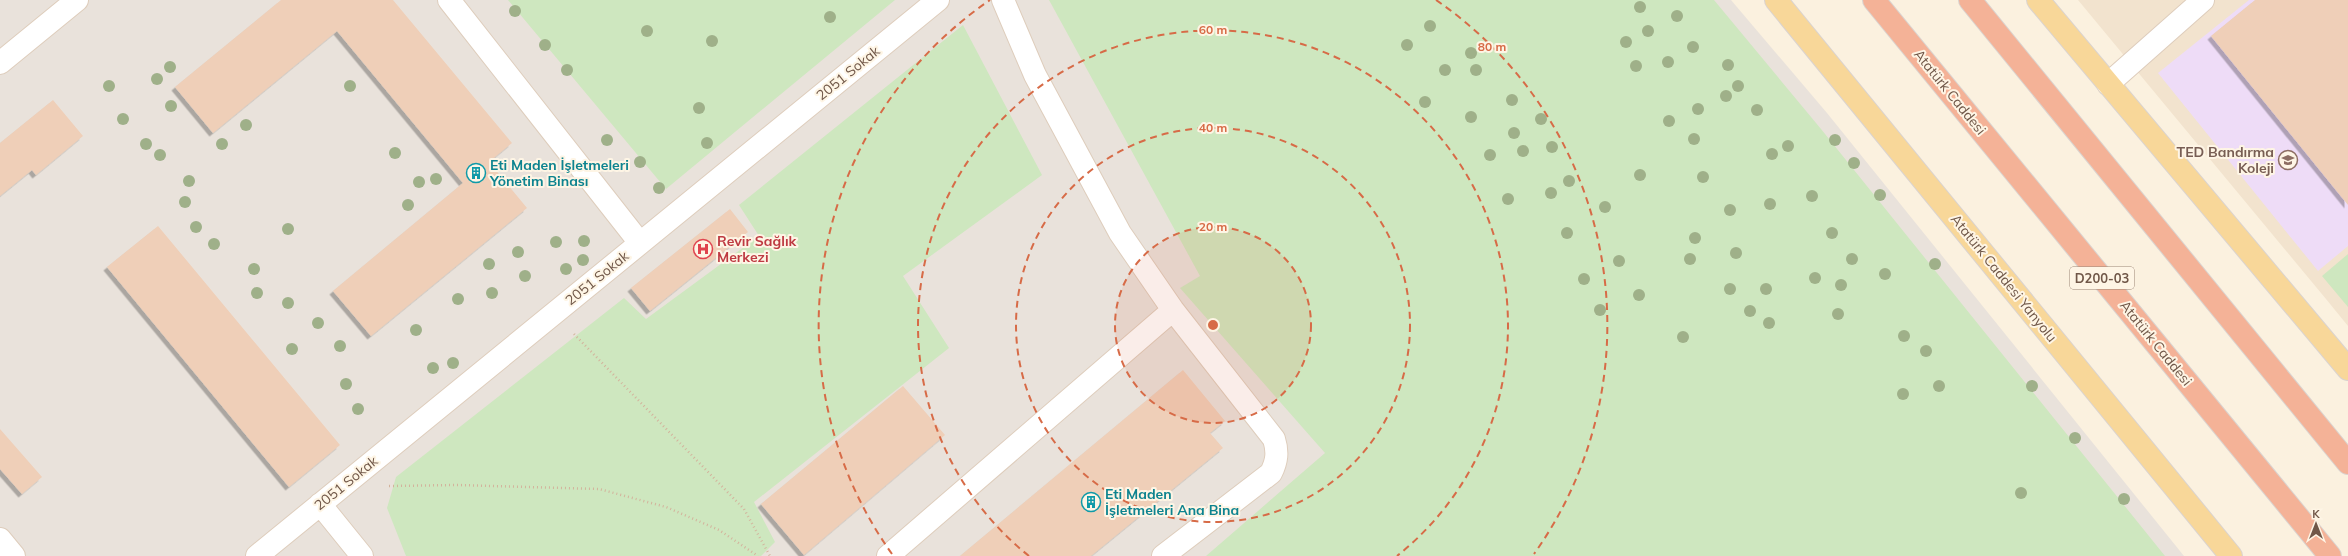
<svg xmlns="http://www.w3.org/2000/svg" width="2348" height="556" viewBox="0 0 2348 556" font-family="Mulish,sans-serif">
	<defs>
		<filter id="shadow"><feDropShadow dx="-3.5" dy="3.5" stdDeviation="0" flood-color="#0004"/></filter>
	</defs>
	<rect width="100%" height="100%" fill="#fbf1df"/>
	<path fill="#f2e3ce" d="M2078,0H2348V326L2326,299Z"/>
	<path fill="#e9e2db" d="M0,0H1731L1827,113L2184,556H0Z"/>
	<path fill="#eedcf7" d="M2249,0H2348V246L2318,271L2158,73Z"/>
	<path fill="#cee7bf" d="M508,0H895L666,189Z
		M1049,0H1714L1821,129L2165,556H1206L1325,453L1180,288L1200,276Z
		M963,25L1042,175L903,276L949,348L754,502L775,542L761,556H406L387,508L396,477L624,298L646,319L759,236L739,205Z
		M2348,254V307L2322,276Z"/>
	<path fill="#efcfb8" filter="url(#shadow)" d="M281,0H393L512,143L489,162L527,208L371,336L333,291L463,183L337,31L213,133L175,87Z
		M2255,0H2348V205L2211,36Z
		M53,100L83,136L36,175L32,170L0,196V143Z
		M730,209L748,232L650,311L631,288Z
		M158,226L340,445L289,487L107,267Z
		M1183,370L1225,421L1210,433L1223,448L1091,556H960Z
		M903,386L945,435L804,555L761,504Z
		M0,429L42,477L22,494L0,469Z"/>
	<g fill="none" stroke-linecap="round" stroke-linejoin="round">
		<defs>
			<path id="minor" d="M449,0L640,243
				M1003,0L1035,75L1120,233L1173,310L1274,439C1278,452 1277,461 1271,473L1163,556
				M0,63L77,0
				M2108,84L2203,0
				M320,504L362,556
				M0,539L14,556
				M257,556L938,0
				M888,556L1173,310"/>
			<path id="major" d="M1776,0L2231,556
				M2038,0L2348,369"/>
			<path id="highway" d="M1874,0L2330,556
				M1970,0L2348,463"/>
		</defs>
		<use href="#minor" stroke="#decdbc" stroke-width="24"/>
		<use href="#major" stroke="#dad3cf" stroke-width="24"/>
		<use href="#highway" stroke="#dad3cf" stroke-width="24"/>
		<path stroke="#d3b39c" stroke-width="2.5" stroke-dasharray="1 3" stroke-linecap="butt" d="M574,334L744,509L770,556
			M389,486L457,485L599,489L666,507L719,530L758,556"/>
		<use href="#minor" stroke="#fff" stroke-width="22"/>
		<use href="#major" stroke="#f8d799" stroke-width="22"/>
		<use href="#highway" stroke="#f4b297" stroke-width="22"/>
	</g>
	<g fill="#9fb089">
		<circle cx="1640" cy="7" r="6"/>
		<circle cx="515" cy="11" r="6"/>
		<circle cx="1677" cy="16" r="6"/>
		<circle cx="830" cy="17" r="6"/>
		<circle cx="1430" cy="26" r="6"/>
		<circle cx="647" cy="31" r="6"/>
		<circle cx="1648" cy="31" r="6"/>
		<circle cx="712" cy="41" r="6"/>
		<circle cx="1626" cy="42" r="6"/>
		<circle cx="545" cy="45" r="6"/>
		<circle cx="1407" cy="45" r="6"/>
		<circle cx="1693" cy="47" r="6"/>
		<circle cx="1471" cy="53" r="6"/>
		<circle cx="1668" cy="62" r="6"/>
		<circle cx="1728" cy="65" r="6"/>
		<circle cx="1636" cy="66" r="6"/>
		<circle cx="170" cy="67" r="6"/>
		<circle cx="567" cy="70" r="6"/>
		<circle cx="1445" cy="70" r="6"/>
		<circle cx="1476" cy="70" r="6"/>
		<circle cx="157" cy="79" r="6"/>
		<circle cx="109" cy="86" r="6"/>
		<circle cx="350" cy="86" r="6"/>
		<circle cx="1738" cy="86" r="6"/>
		<circle cx="1726" cy="96" r="6"/>
		<circle cx="1512" cy="100" r="6"/>
		<circle cx="1425" cy="102" r="6"/>
		<circle cx="171" cy="106" r="6"/>
		<circle cx="699" cy="108" r="6"/>
		<circle cx="1698" cy="109" r="6"/>
		<circle cx="1757" cy="110" r="6"/>
		<circle cx="1471" cy="117" r="6"/>
		<circle cx="123" cy="119" r="6"/>
		<circle cx="1541" cy="119" r="6"/>
		<circle cx="1669" cy="121" r="6"/>
		<circle cx="246" cy="125" r="6"/>
		<circle cx="1514" cy="133" r="6"/>
		<circle cx="1694" cy="139" r="6"/>
		<circle cx="607" cy="140" r="6"/>
		<circle cx="1835" cy="140" r="6"/>
		<circle cx="707" cy="143" r="6"/>
		<circle cx="146" cy="144" r="6"/>
		<circle cx="222" cy="144" r="6"/>
		<circle cx="1788" cy="146" r="6"/>
		<circle cx="1552" cy="147" r="6"/>
		<circle cx="1523" cy="151" r="6"/>
		<circle cx="395" cy="153" r="6"/>
		<circle cx="1772" cy="154" r="6"/>
		<circle cx="160" cy="155" r="6"/>
		<circle cx="1490" cy="155" r="6"/>
		<circle cx="640" cy="162" r="6"/>
		<circle cx="1854" cy="163" r="6"/>
		<circle cx="1640" cy="175" r="6"/>
		<circle cx="1703" cy="177" r="6"/>
		<circle cx="436" cy="179" r="6"/>
		<circle cx="189" cy="181" r="6"/>
		<circle cx="1569" cy="181" r="6"/>
		<circle cx="419" cy="182" r="6"/>
		<circle cx="659" cy="188" r="6"/>
		<circle cx="1551" cy="193" r="6"/>
		<circle cx="1880" cy="195" r="6"/>
		<circle cx="1812" cy="196" r="6"/>
		<circle cx="1508" cy="199" r="6"/>
		<circle cx="185" cy="202" r="6"/>
		<circle cx="1770" cy="204" r="6"/>
		<circle cx="408" cy="205" r="6"/>
		<circle cx="1605" cy="207" r="6"/>
		<circle cx="1730" cy="210" r="6"/>
		<circle cx="196" cy="227" r="6"/>
		<circle cx="288" cy="229" r="6"/>
		<circle cx="1567" cy="233" r="6"/>
		<circle cx="1832" cy="233" r="6"/>
		<circle cx="1695" cy="238" r="6"/>
		<circle cx="584" cy="241" r="6"/>
		<circle cx="556" cy="242" r="6"/>
		<circle cx="214" cy="244" r="6"/>
		<circle cx="518" cy="252" r="6"/>
		<circle cx="1736" cy="253" r="6"/>
		<circle cx="1690" cy="259" r="6"/>
		<circle cx="1852" cy="259" r="6"/>
		<circle cx="583" cy="260" r="6"/>
		<circle cx="1619" cy="261" r="6"/>
		<circle cx="489" cy="264" r="6"/>
		<circle cx="1935" cy="264" r="6"/>
		<circle cx="254" cy="269" r="6"/>
		<circle cx="566" cy="269" r="6"/>
		<circle cx="1885" cy="274" r="6"/>
		<circle cx="525" cy="276" r="6"/>
		<circle cx="1815" cy="278" r="6"/>
		<circle cx="1584" cy="279" r="6"/>
		<circle cx="1841" cy="285" r="6"/>
		<circle cx="1730" cy="289" r="6"/>
		<circle cx="1766" cy="289" r="6"/>
		<circle cx="257" cy="293" r="6"/>
		<circle cx="492" cy="293" r="6"/>
		<circle cx="1639" cy="295" r="6"/>
		<circle cx="458" cy="299" r="6"/>
		<circle cx="288" cy="303" r="6"/>
		<circle cx="1600" cy="310" r="6"/>
		<circle cx="1750" cy="311" r="6"/>
		<circle cx="1838" cy="314" r="6"/>
		<circle cx="318" cy="323" r="6"/>
		<circle cx="1769" cy="323" r="6"/>
		<circle cx="416" cy="330" r="6"/>
		<circle cx="1904" cy="336" r="6"/>
		<circle cx="1683" cy="337" r="6"/>
		<circle cx="340" cy="346" r="6"/>
		<circle cx="292" cy="349" r="6"/>
		<circle cx="1926" cy="351" r="6"/>
		<circle cx="453" cy="363" r="6"/>
		<circle cx="433" cy="368" r="6"/>
		<circle cx="346" cy="384" r="6"/>
		<circle cx="1939" cy="386" r="6"/>
		<circle cx="2032" cy="386" r="6"/>
		<circle cx="1903" cy="394" r="6"/>
		<circle cx="358" cy="409" r="6"/>
		<circle cx="2075" cy="438" r="6"/>
		<circle cx="2021" cy="493" r="6"/>
		<circle cx="2124" cy="499" r="6"/>
	</g>
	<circle cx="1213" cy="325" r="98" fill="#d76b47" fill-opacity=".12"/>
	<g fill="none" stroke="#d76b47" stroke-width="2" stroke-dasharray="7 5">
		<circle cx="1213" cy="325" r="98"/>
		<circle cx="1213" cy="325" r="197"/>
		<path d="M1029 556A295 295 0 1 1 1397 556"/>
		<path d="M892 554A394 394 0 0 1 990 0M1436 0A394 394 0 0 1 1534 554"/>
	</g>
	<defs>
		<symbol id="school-ring" viewBox="-11 -11 22 22"><circle r="9.5" fill="#fef5e5" stroke="#8d6e63" stroke-width="1.5"/><path d="M0-5L7-2L0 1L-7-2ZM-4 1L0 2.5L4 1V4Q0 6-4 4Z" fill="#8d6e63"/></symbol>
		<symbol id="building-ring" viewBox="-11 -11 22 22"><circle r="9.5" fill="#fef5e5" stroke="#0f9aa8" stroke-width="1.5"/><path d="M-4-6H4V6H1V3H-1V6H-4ZM-2.5-4.3h1.7v1.8h-1.7ZM.8-4.3h1.7v1.8H.8ZM-2.5-1h1.7V.8h-1.7ZM.8-1h1.7V.8H.8Z" fill="#0f9aa8"/></symbol>
		<symbol id="hospital-ring" viewBox="-11 -11 22 22"><circle r="9.5" fill="#fef5e5" stroke="#e0444e" stroke-width="1.5"/><path d="M-5-5h3v3.5h4V-5h3V5h-3V1.5h-4V5h-3Z" fill="#e0444e"/></symbol>
	</defs>
	<g fill-rule="evenodd">
		<use href="#school-ring" x="2277" y="149" width="22" height="22"/>
		<use href="#building-ring" x="465" y="162" width="22" height="22"/>
		<use href="#hospital-ring" x="692" y="238" width="22" height="22"/>
		<use href="#building-ring" x="1080" y="491" width="22" height="22"/>
	</g>
	<g text-anchor="middle" stroke-width="4" stroke-linejoin="round" paint-order="stroke">
		<rect fill="#fef5e5" stroke="#9b8677" stroke-width="1" x="2070" y="267" width="64" height="22" rx="3"/>
		<g font-size="13" font-weight="bold" fill="#705748">
			<text x="2102" y="283">D200-03</text>
		</g>
		<g font-size="14" fill="#705748" stroke="#fef5e5">
			<text transform="translate(848 73) rotate(-39)" y="5">2051 Sokak</text>
			<text transform="translate(1950 92) rotate(51)" y="5">Atatürk Caddesi</text>
			<text transform="translate(597 278) rotate(-39)" y="5">2051 Sokak</text>
			<text transform="translate(2004 278) rotate(51)" y="5">Atatürk Caddesi Yanyolu</text>
			<text transform="translate(2156 343) rotate(51)" y="5">Atatürk Caddesi</text>
			<text transform="translate(346 483) rotate(-39)" y="5">2051 Sokak</text>
		</g>
		<g font-size="14" font-weight="bold" fill="#785e54" stroke="#fef5e5" text-anchor="end">
			<text x="2274" y="157">TED Bandırma<tspan x="2274" dy="16">Koleji</tspan></text>
		</g>
		<g font-size="14" font-weight="bold" fill="#0d838f" stroke="#fef5e5" text-anchor="start">
			<text x="490" y="170">Eti Maden İşletmeleri<tspan x="490" dy="16">Yönetim Binası</tspan></text>
			<text x="1105" y="499">Eti Maden<tspan x="1105" dy="16">İşletmeleri Ana Bina</tspan></text>
		</g>
		<g font-size="14" font-weight="bold" fill="#be3a42" stroke="#fef5e5" text-anchor="start">
			<text x="717" y="246">Revir Sağlık<tspan x="717" dy="16">Merkezi</tspan></text>
		</g>
	</g>
	<circle cx="1213" cy="325" r="6" fill="#d76b47" stroke="#fef5e5" stroke-width="2"/>
	<g font-size="12" text-anchor="middle" font-weight="bold" fill="#d76b47" stroke="#fef5e5" stroke-width="4" stroke-linejoin="round" paint-order="stroke">
		<text x="1213" y="34">60 m</text>
		<text x="1492" y="51">80 m</text>
		<text x="1213" y="132">40 m</text>
		<text x="1213" y="231">20 m</text>
	</g>
	<g transform="translate(2316 524)" stroke="#fef5e5" stroke-width="3" paint-order="stroke">
	<path d="M0-3L7 15L0 10L-7 15Z" fill="#705748"/>
	<text y="-6" font-size="11" font-weight="bold" text-anchor="middle" fill="#705748">K</text>
	</g>
</svg>
